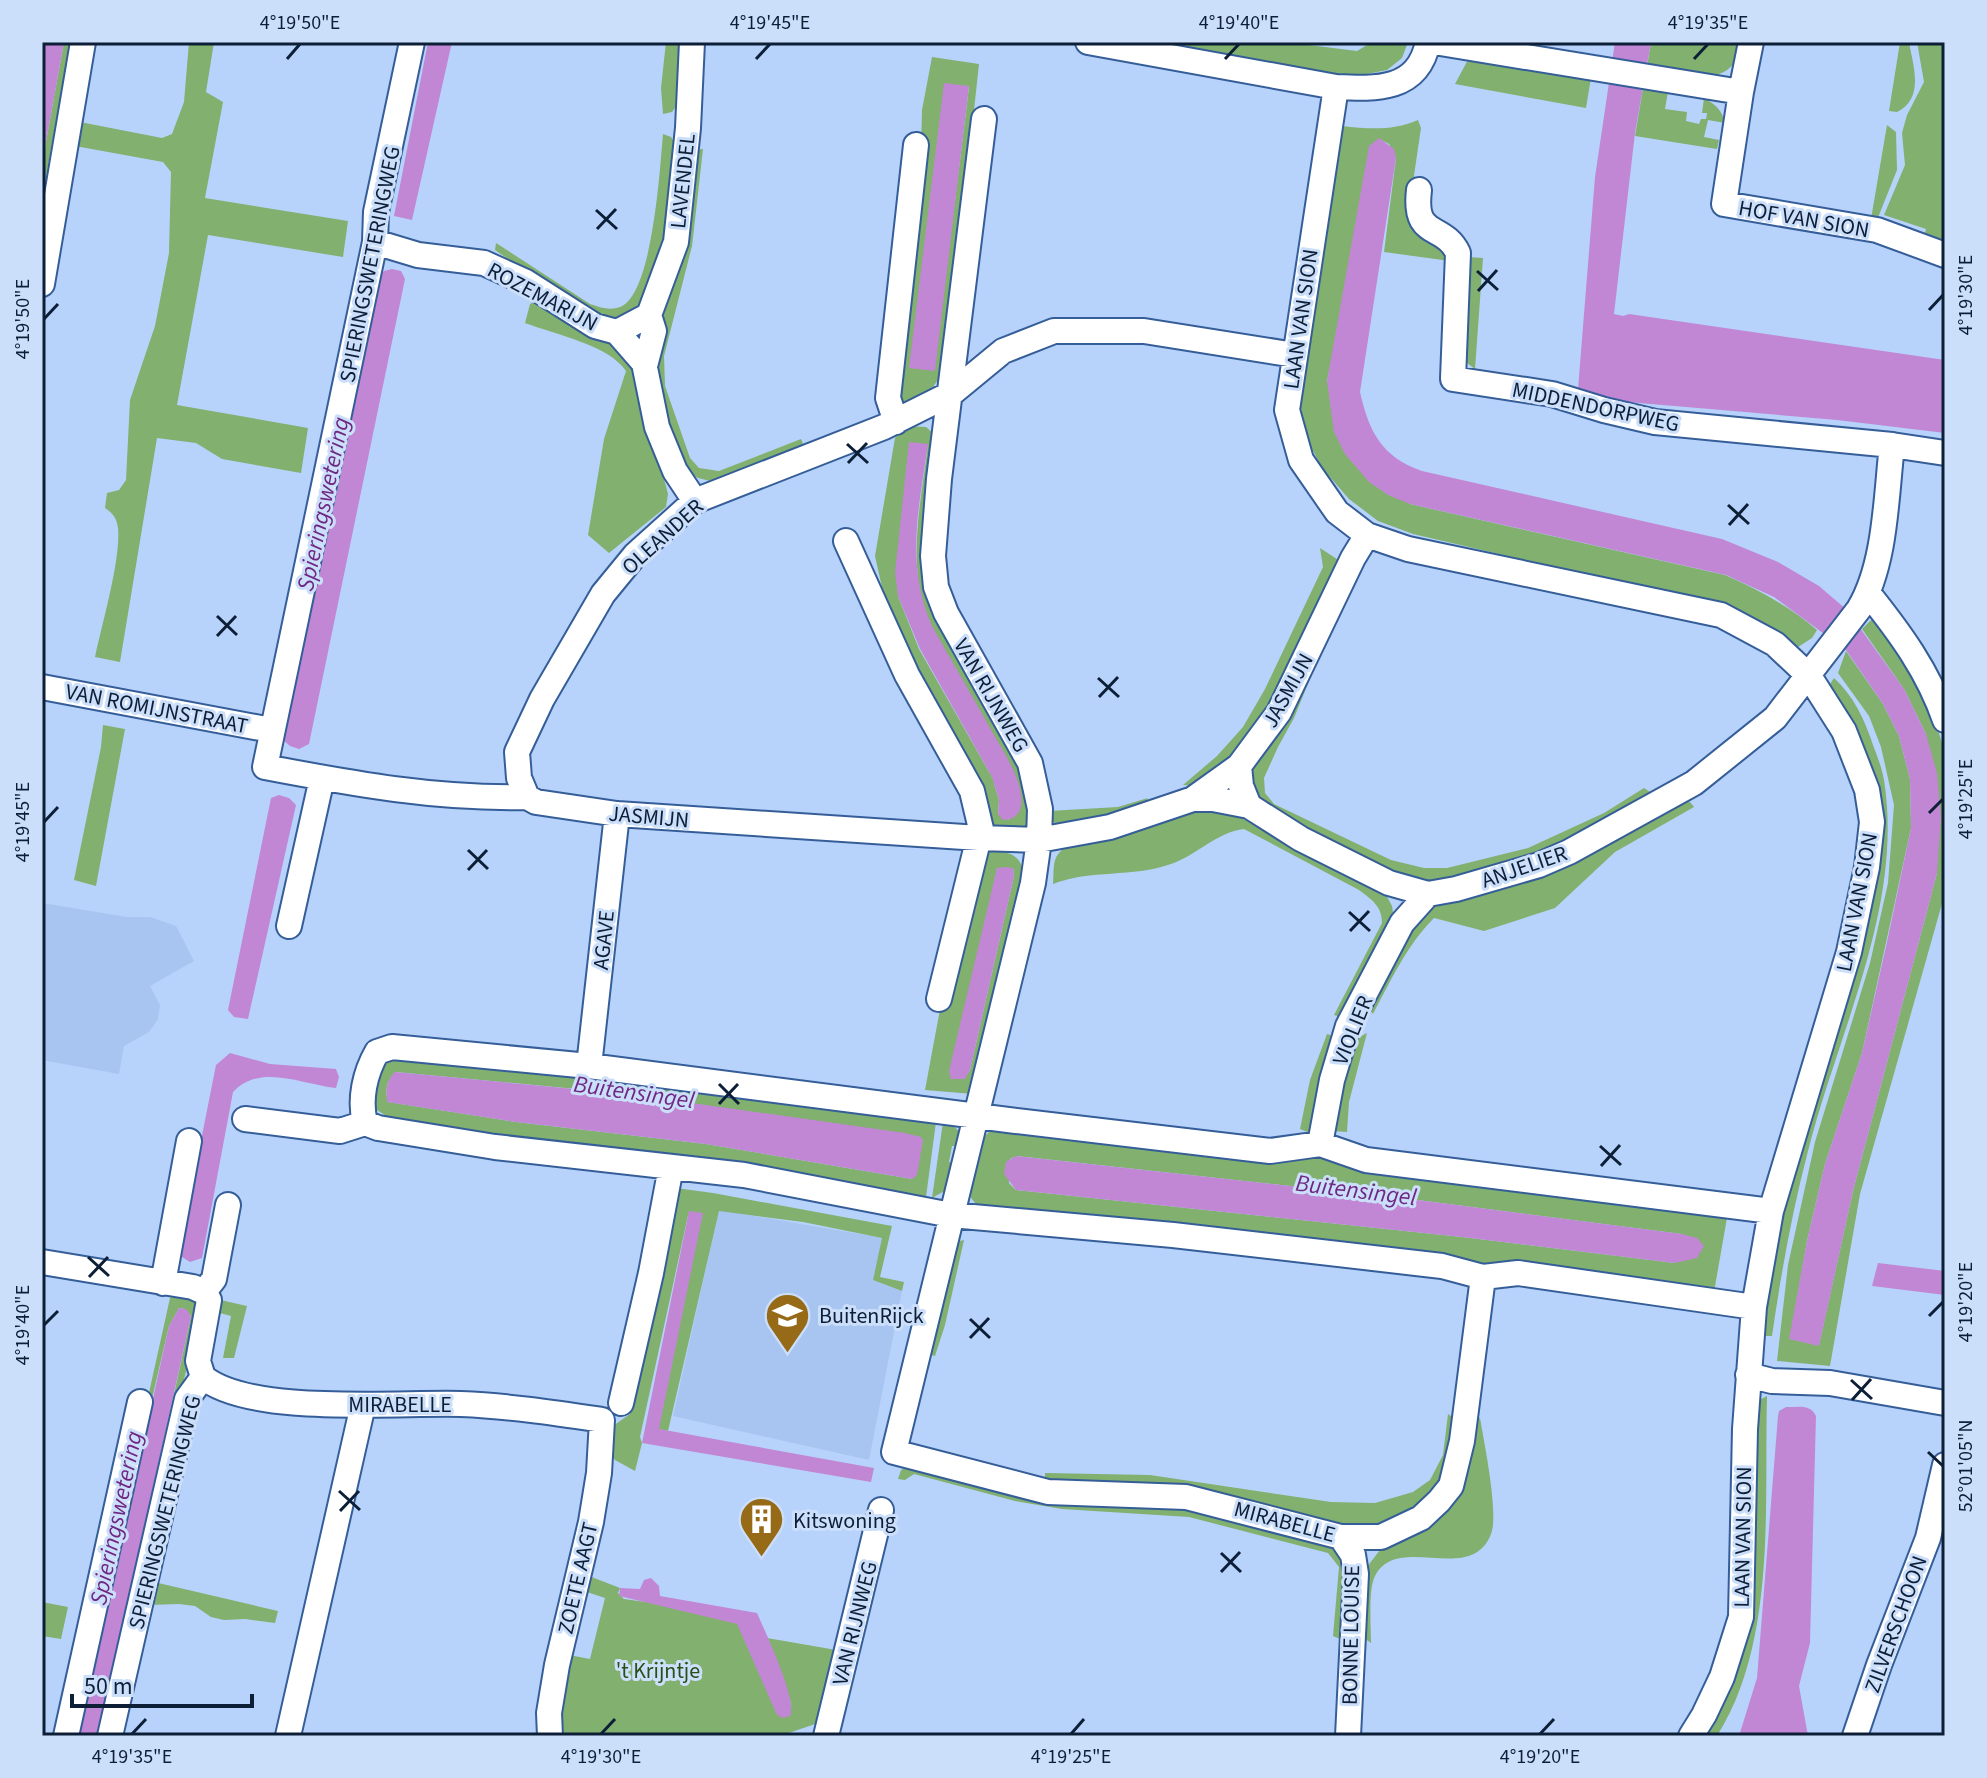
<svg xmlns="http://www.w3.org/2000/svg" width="1987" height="1778" viewBox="0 0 1987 1778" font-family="'Source Sans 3',sans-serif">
	<rect width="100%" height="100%" fill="#b7d3fb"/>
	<path fill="#a7c5f0" d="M42,903L127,917H150L176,926L194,961L150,986L160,1005L158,1019L149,1032L124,1046L119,1074L42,1060Z
		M719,1210L883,1238L873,1280L902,1291L869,1460L673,1416Z"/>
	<path fill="#81b06f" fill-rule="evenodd" d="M64,42H70L42,199V164Z
		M189,42H214L206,92L223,102L205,198L348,221L343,257L208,235L177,405L308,428L301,473L222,459L196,443L157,438L120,662L95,657C102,624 121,559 118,528C117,519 113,513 105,508L107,493L119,490L126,480L130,400L155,326L169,253L171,172L163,162L75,146L80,122L162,138L172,134L184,102Z
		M666,42H681L677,105L672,112L663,114L661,88Z
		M1111,42H1285L1357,51L1372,42H1408L1402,58L1387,70L1352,77L1313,76Z
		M1651,42H1742C1734,94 1683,73 1647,67Z
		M1900,42H1909C1913,66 1925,98 1897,112L1889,111Z
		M1917,42H1945V244L1924,237L1926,229L1884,215L1905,165L1902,133L1907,115L1924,82Z
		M1470,56L1591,78L1586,108L1455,84Z
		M932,57L979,64L946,368L933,387L902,405L896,388L921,150L922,110ZM957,86L969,87L934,371Z
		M1643,88L1668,92L1665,109L1687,112L1686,121L1699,124L1701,119H1706L1707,113H1702L1704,98C1716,105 1722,110 1725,123L1708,120L1704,137L1719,140L1717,149L1635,136Z
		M1418,120L1421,128L1412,189L1450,261L1384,252L1396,158L1389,144L1379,139L1327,381L1410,504L1725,575C1759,590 1789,606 1817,630L1812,638L1798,647L1728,607L1413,534L1378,521L1349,499L1323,469L1307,440L1297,397L1342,126C1370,129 1392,131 1418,120Z
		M1887,125L1896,132L1897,170L1877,220L1871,219Z
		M663,134L671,137L676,145L671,216L644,307L615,323L580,309L495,250L496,243L590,304C599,307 610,311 620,307C653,295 660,166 663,134Z
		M703,149L692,246L664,356L665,386L690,458L699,468L719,471L801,439L806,451L714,482L698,478L682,468L672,443L655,366L661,317L682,245L694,150Z
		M1468,257L1483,258L1475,369L1466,362L1460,349Z
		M538,300L616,347L634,363L668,494L666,507L609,553L588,535L604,439L626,371C609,345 554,334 525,323L530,304Z
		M905,426L926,427L933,433L927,556L1025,765L1034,810L1026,832H993L890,623L875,556L895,438ZM928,445C921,500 910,548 922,604L1009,820L998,814L999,800L992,777L919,649L898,596Z
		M1320,548L1343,563C1305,640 1270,732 1200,786L1183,785L1217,756L1243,727L1265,689L1323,567Z
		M1873,618L1889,637L1914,677L1938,730L1945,753V893L1860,1194L1830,1366L1777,1361L1788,1265L1815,1142L1870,963L1888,883L1894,805L1881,747L1869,716L1838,673L1846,651L1883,704L1899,736L1910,779L1911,828L1862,1053L1825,1164L1807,1241L1790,1339L1819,1345L1853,1191L1937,873L1926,734L1904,689L1862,629Z
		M1314,651L1320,654L1294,718L1278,747L1264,778L1265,793L1274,804L1391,860L1424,868H1447L1528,848L1604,813L1644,788L1650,792V799L1535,858L1467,876L1428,882L1395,875L1254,803L1247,769Z
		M1834,678C1853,695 1865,720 1873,745C1877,756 1882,768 1884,780C1904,906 1838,1032 1808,1151C1792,1212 1781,1274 1772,1336H1762L1774,1259L1874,778C1863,745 1850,712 1830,684Z
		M103,725L125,729L96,886L74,880L101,747Z
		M1148,798L1141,810L1064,827L1053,822L1049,811L1118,807Z
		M1690,802L1694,807L1615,852L1555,908L1484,931L1434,918C1407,945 1391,980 1373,1014L1366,1004L1403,938L1435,904L1679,803Z
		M1195,808L1252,818L1384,891L1392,906L1394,919L1344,1018L1334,1015L1382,923C1382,906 1372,900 1359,890L1244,829C1217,832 1197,855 1171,864C1132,878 1091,869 1053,884C1054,874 1052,860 1059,853C1080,831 1163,816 1195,808Z
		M993,850C1012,853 1020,855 1024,874L973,1094L925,1090L941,1004L981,858ZM1013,868L1014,876L970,1070L964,1079H952L997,869Z
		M1367,1033L1349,1102L1347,1132L1332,1131L1342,1078L1354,1040Z
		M1327,1034L1336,1037L1310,1133L1300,1129L1310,1080Z
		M395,1056L600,1076L936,1122L926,1197L913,1198L496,1138L391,1119L377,1110L372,1101L384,1061ZM396,1072L628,1094L921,1137L912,1179L706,1144L516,1122L388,1102C385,1091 386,1080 396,1072Z
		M943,1122L951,1124L959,1131L962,1146H952L949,1162L957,1164L948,1189L932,1198Z
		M1001,1129L1281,1159L1320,1157L1728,1212L1714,1292L1487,1270L981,1210L971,1198V1184L980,1141L989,1132ZM1017,1156L1410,1199L1682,1234L1675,1263L1462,1237L1016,1190L1009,1183L1010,1159Z
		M676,1188L713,1193L892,1226L880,1277L904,1282L902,1291L873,1280L882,1238L803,1222L719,1211L668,1431L658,1429L689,1211L640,1437L642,1443L635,1471L615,1460L610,1454L613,1426L630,1414Z
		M964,1240L945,1325L935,1356L928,1354L956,1242Z
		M178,1292L195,1300L199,1316L100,1736L191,1316L185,1309L179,1308L169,1326L73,1736L170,1298Z
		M216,1299L247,1306L234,1358H223L231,1316L216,1312Z
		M1767,1396C1764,1504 1777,1641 1717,1736H1707L1734,1679L1756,1402Z
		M1448,1414L1454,1418L1447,1479L1407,1519L1359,1533L1045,1481V1473L1150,1475L1331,1502L1375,1503L1413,1492L1430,1480L1443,1455Z
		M1480,1418C1484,1442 1499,1514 1491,1534C1471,1586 1398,1532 1375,1576C1368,1589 1371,1627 1371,1643L1364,1638V1574L1370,1563L1380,1550L1392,1541L1413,1531L1472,1423Z
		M914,1463L1196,1506L1340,1544L1350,1557L1346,1633L1340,1639L1333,1636L1339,1567L1328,1553L1189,1517L1062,1509L1015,1501L914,1474L905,1480L898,1479L901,1470Z
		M589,1576L620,1588L618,1593L624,1599L754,1617L793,1708L767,1638L842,1651L824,1721L780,1736H559L558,1729L569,1655L590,1659L605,1598L584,1591Z
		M154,1582L278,1611L275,1623L245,1619L224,1620L211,1617L195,1606L179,1604L148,1605Z
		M42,1602L68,1607L61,1639L42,1636Z"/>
	<path fill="#c187d4" d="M42,42H64L42,164Z
		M428,42H452L412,220L394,216Z
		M1615,42H1651L1635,133L1614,314L1623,316L1629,314L1945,360V433L1837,420L1627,402L1578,389L1595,177Z
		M944,83L969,86L935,371L909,368Z
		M1379,138L1394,149L1396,158L1360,392C1369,432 1382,457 1422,471L1722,539L1778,562L1819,586L1847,610L1904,689L1926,734L1937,773L1941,817L1937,873L1853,1191L1819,1346L1789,1339L1807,1241L1825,1164L1862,1053L1887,942L1911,828L1910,779L1899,736L1883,704L1846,650L1774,597L1726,575L1410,504L1388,495L1369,482L1345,454L1334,432L1327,381L1369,146Z
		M392,269L401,271L405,279L309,744L299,749L290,746L281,738L375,282L384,271Z
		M909,442L928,444C919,508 905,564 932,626C951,660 971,694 990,728C1001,748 1018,772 1021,795C1023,809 1018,820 1003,820L998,814L999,800L992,777L920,649L898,596L895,573Z
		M279,795L289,798L296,805L248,1019L234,1017L228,1010L271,798Z
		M1006,867L1013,868L1014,876L970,1070L965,1079H951L949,1071L997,868Z
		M230,1053L270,1064L336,1069L339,1077L336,1088C301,1084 260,1063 233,1092L202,1258L190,1262L182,1257V1252L188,1206L216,1065Z
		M395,1072L628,1094L905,1133L921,1137L923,1140L917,1175L912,1179L706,1144L516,1122L387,1102C386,1091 386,1080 395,1072Z
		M1016,1156L1410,1199L1682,1234L1697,1238L1704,1246L1697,1258L1675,1263L1462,1237L1016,1190L1004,1174L1006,1162Z
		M689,1211L703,1213L659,1429L874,1468L871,1482L642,1443Z
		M1878,1263L1945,1271V1295L1872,1286Z
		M179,1308L186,1309L191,1316L98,1736H78L169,1326Z
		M1786,1407C1798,1407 1811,1404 1816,1416L1810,1643L1799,1686L1808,1736H1739L1757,1678L1778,1416L1779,1411Z
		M651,1578L659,1586L660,1596L757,1613C765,1632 798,1700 790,1716L783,1718L777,1715L737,1624L619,1596L620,1588L640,1589L644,1580Z"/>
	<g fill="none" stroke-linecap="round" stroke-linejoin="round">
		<defs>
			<path id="minor" d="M412,42L376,212L375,242L265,767C354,784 436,799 527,797L536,802L617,814L979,838L1039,840L1110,827L1193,799L1239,766L1279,712L1353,558L1367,535
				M1088,42L1336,87C1377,89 1418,91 1428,42
				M1434,42L1741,92
				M1751,42L1741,92L1724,204L1877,230L1945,255
				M1336,87L1287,410L1301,460L1337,512L1367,535L1408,549L1721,615L1775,644L1809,676L1844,731L1867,790L1872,822L1867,867L1849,952L1771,1211L1754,1307L1745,1429L1741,1617L1722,1677L1704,1715L1691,1736
				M984,119L939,479L933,556L936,587L946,613L1030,763L1040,809L1039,840L1033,883L894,1452L1048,1492L1186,1497L1341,1537H1381L1421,1518L1439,1501L1451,1486L1462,1441L1483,1277
				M1419,190C1413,240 1443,222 1458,253L1453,379L1552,394L1604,410L1655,422L1892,445L1945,453
				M375,242L418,255L484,263L526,282L595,326L617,332
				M42,284L83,42
				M617,332L649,315L676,242L688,128L692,42
				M617,332L644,363L657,427L675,471L695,501
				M645,366L654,331L649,315
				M896,422L888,398L916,145
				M846,541L907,675L972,791L981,829L939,999
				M1868,593C1900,633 1928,671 1945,720
				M42,687L271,730
				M1239,766L1241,786L1249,806L1301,839L1389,883L1428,894L1456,889L1539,865L1569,852L1694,783L1775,718L1859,609C1886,564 1886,496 1892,445
				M527,797L519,778L517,752L542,699L603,594L635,555L695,501L884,427L952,393L1003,351L1054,331H1144L1295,355
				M1193,799H1213L1249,806
				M289,926L322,778
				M589,1066L617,814
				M245,1119L340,1131L365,1123
				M1320,1144L1332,1080L1348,1026L1402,923L1428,894
				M42,1262L193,1287L204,1292L209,1300L198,1361L203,1377
				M163,1283L189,1141
				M204,1292L214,1279L228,1205
				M1754,1307L1518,1273L1483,1277L1442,1266L1173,1235L951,1215L744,1175L495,1147L378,1128L365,1123C359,1099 365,1073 377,1052L392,1047L589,1066L1016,1121L1270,1151L1320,1144L1366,1160L1771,1211
				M1748,1375L1772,1381L1830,1383L1945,1403
				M203,1377C250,1416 399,1402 461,1404C509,1406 555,1413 602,1420L599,1473L591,1522L557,1665L549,1713L550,1736
				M621,1403L651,1273L671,1167
				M1341,1537L1353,1555L1356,1574L1348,1736
				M66,1736L140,1402
				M110,1736L187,1399L203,1377
				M288,1736L363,1405
				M826,1736L881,1510
				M1855,1736L1879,1665L1928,1538L1945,1465"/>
		</defs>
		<use href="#minor" stroke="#355e99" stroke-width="28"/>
		<use href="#minor" stroke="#fff" stroke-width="24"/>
	</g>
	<path fill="none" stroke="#0d1f37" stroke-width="3" d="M287,59L300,44M756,59L770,44M1225,59L1239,44M1694,59L1708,44M596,210L617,229M597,229L616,209M1477,271L1498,290M1478,291L1497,270M1929,310L1943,295M44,319L58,304M847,444L868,463M848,463L867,443M1728,505L1749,524M1729,525L1748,504M217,616L237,635M217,636L236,616M1098,678L1119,697M1099,697L1118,677M1929,813L1943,799M44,822L58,807M468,850L488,869M468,870L487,850M1349,912L1370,931M1350,931L1369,911M719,1084L739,1104M719,1104L738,1084M1600,1146L1621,1165M1601,1166L1620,1145M88,1257L109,1276M89,1277L108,1257M1929,1316L1943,1302M970,1319L990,1338M44,1325L58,1311M970,1338L989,1318M1851,1380L1872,1399M1852,1400L1871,1379M1928,1452L1943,1466M339,1491L360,1510M340,1511L359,1491M1221,1553L1241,1572M1221,1572L1240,1552M132,1734L146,1719M601,1734L615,1719M1071,1734L1084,1719M1540,1734L1554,1719"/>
	<defs>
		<symbol id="school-pin" viewBox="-11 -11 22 30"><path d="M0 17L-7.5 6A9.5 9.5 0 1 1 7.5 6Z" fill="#966a17" stroke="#ccdffa"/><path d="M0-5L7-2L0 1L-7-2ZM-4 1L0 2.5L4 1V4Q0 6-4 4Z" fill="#fff"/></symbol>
		<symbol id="building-pin" viewBox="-11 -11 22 30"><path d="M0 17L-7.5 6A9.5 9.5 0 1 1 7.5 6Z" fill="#966a17" stroke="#ccdffa"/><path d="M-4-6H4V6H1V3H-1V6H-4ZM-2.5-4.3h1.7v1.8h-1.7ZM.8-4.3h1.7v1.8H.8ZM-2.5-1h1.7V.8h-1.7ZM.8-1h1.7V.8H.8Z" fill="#fff"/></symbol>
	</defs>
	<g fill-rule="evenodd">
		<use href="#school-pin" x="762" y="1290" width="51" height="69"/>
		<use href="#building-pin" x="736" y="1494" width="51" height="69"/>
	</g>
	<g text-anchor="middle" stroke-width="6" stroke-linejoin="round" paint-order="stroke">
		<g font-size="22" fill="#0d1f37" stroke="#ccdffa">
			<text transform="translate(682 181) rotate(-84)" y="8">LAVENDEL</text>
			<text transform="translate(1804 218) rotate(10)" y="8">HOF VAN SION</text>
			<text transform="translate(369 264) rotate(-79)" y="8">SPIERINGSWETERINGWEG</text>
			<text transform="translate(543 296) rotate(28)" y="8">ROZEMARIJN</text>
			<text transform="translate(1300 319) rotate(-82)" y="8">LAAN VAN SION</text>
			<text transform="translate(1596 406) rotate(12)" y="8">MIDDENDORPWEG</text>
			<text transform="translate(662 536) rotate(-42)" y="8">OLEANDER</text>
			<text transform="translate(1287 690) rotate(-61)" y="8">JASMIJN</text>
			<text transform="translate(992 695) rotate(60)" y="8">VAN RIJNWEG</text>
			<text transform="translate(157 708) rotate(11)" y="8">VAN ROMIJNSTRAAT</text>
			<text transform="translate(649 816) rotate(5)" y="8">JASMIJN</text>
			<text transform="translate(1524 866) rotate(-19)" y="8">ANJELIER</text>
			<text transform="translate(1856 902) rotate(-79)" y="8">LAAN VAN SION</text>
			<text transform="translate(603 940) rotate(-84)" y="8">AGAVE</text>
			<text transform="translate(1352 1030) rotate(-68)" y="8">VIOLIER</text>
			<text x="400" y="1412">MIRABELLE</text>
			<text transform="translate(164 1512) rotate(-76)" y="8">SPIERINGSWETERINGWEG</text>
			<text transform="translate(1285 1521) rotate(15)" y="8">MIRABELLE</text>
			<text transform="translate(1742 1537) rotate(-89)" y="8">LAAN VAN SION</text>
			<text transform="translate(577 1578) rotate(-77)" y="8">ZOETE AAGT</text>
			<text transform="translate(854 1623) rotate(-76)" y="8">VAN RIJNWEG</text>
			<text transform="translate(1895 1624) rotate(-70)" y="8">ZILVERSCHOON</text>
			<text transform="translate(1350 1635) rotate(-89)" y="8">BONNE LOUISE</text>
		</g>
		<g font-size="22" fill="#0d1f37" stroke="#ccdffa" text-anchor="start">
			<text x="819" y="1323">BuitenRijck</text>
			<text x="793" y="1528">Kitswoning</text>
		</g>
		<g font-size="22" fill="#294f19" stroke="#ccdffa">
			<text x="658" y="1678">'t Krijntje</text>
		</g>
		<g font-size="24" font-style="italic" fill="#6e2883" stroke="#ccdffa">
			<text transform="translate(323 504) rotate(-78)" y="8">Spieringswetering</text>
			<text transform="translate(634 1092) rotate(8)" y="8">Buitensingel</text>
			<text transform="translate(1356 1190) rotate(7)" y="8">Buitensingel</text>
			<text transform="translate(116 1518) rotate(-78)" y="8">Spieringswetering</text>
		</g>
	</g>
	<rect width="1987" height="1778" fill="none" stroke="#ccdffa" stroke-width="88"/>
	<path d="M72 1694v12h180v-12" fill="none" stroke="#0d1f37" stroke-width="4"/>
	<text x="84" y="1694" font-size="24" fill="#0d1f37" stroke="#ccdffa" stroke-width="6" paint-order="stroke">50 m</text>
	<rect x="44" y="44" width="1899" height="1690" fill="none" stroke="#0d1f37" stroke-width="3"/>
	<g font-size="20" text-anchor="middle" fill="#0d1f37">
		<text x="300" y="29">4°19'50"E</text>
		<text x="770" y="29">4°19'45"E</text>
		<text x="1239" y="29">4°19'40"E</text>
		<text x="1708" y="29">4°19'35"E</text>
		<text transform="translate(1965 295) rotate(-90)" y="7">4°19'30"E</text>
		<text transform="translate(22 319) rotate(-90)" y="7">4°19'50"E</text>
		<text transform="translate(1965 799) rotate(-90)" y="7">4°19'25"E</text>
		<text transform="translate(22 822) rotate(-90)" y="7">4°19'45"E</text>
		<text transform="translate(1965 1302) rotate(-90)" y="7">4°19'20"E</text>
		<text transform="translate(22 1325) rotate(-90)" y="7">4°19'40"E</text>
		<text transform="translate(1965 1466) rotate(-90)" y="7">52°01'05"N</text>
		<text x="132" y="1763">4°19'35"E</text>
		<text x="601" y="1763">4°19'30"E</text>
		<text x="1071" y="1763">4°19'25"E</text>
		<text x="1540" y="1763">4°19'20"E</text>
	</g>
</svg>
